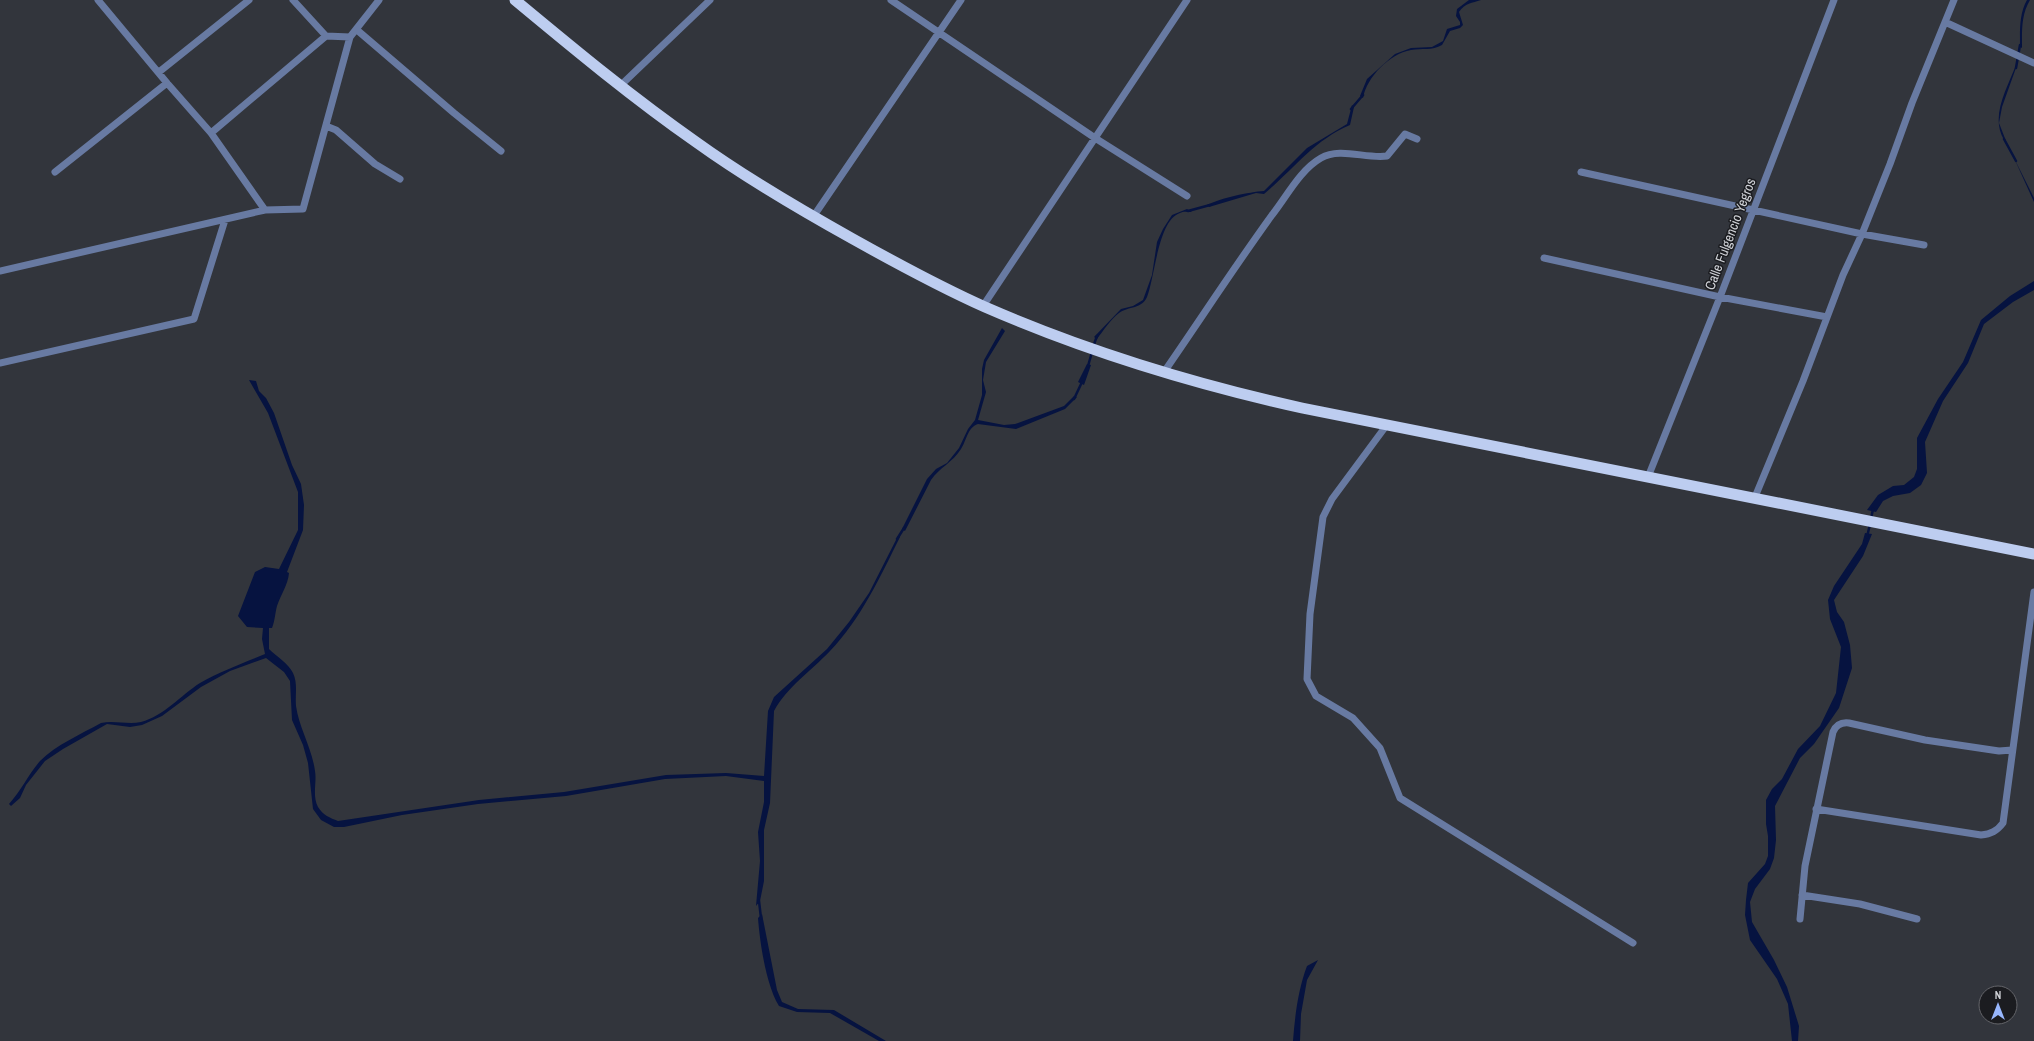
<svg xmlns="http://www.w3.org/2000/svg" width="2034" height="1041" viewBox="0 0 2034 1041" font-family="'Archivo Narrow',sans-serif">
	<rect width="100%" height="100%" fill="#32353c"/>
	<path fill="#061340" d="M1469,0H1481C1472,3 1465,3 1459,12L1463,25L1460,28L1450,31L1442,45C1432,51 1422,48 1411,50C1389,54 1367,77 1363,98L1360,96L1367,79L1395,54L1411,48L1432,47L1443,41L1447,29L1460,25V22L1456,16L1457,9Z
		M2027,0H2030C2021,15 2022,31 2022,48L2020,47C2020,31 2019,14 2027,0Z
		M2016,65H2017L2002,107L1999,123L2006,141L2004,140C1990,116 2007,89 2016,65Z
		M1352,105L1354,107L1350,125C1314,140 1293,170 1264,194L1256,193L1209,207L1207,205C1221,198 1249,192 1264,191L1307,148L1347,124Z
		M2014,158L2034,198V202Z
		M1187,209L1192,212C1188,212 1183,211 1180,213C1158,220 1155,277 1147,297C1142,309 1129,306 1119,313C1111,319 1103,331 1097,339L1094,337L1121,309L1133,306L1143,300L1152,275L1157,242L1163,229L1172,215Z
		M2034,281V290L2013,302L1984,324L1968,363L1943,401L1925,442L1927,473L1921,485L1910,493L1893,496L1883,501L1876,512L1867,510L1878,495L1893,486L1904,485L1914,477L1917,469V438L1938,399L1963,362L1981,320L2010,296Z
		M1002,328L1005,331L986,362L983,380L986,392L978,420L1004,425L1015,424L1064,406L1074,396L1077,397L1065,409L1016,429L978,424C967,428 967,440 961,449C953,462 939,468 931,480L905,531L902,529L927,479L936,469L947,463L959,448L968,429L975,420L982,395V369L984,360Z
		M1087,364L1091,365L1084,385L1078,382Z
		M249,380L256,381L259,391L266,398L274,413L292,465L301,484L304,505L303,530L287,572L289,573C288,585 281,594 277,606C275,613 275,621 272,628H269V649C276,656 289,664 293,673C298,684 295,694 296,706C299,728 312,748 315,771C317,782 312,796 318,807C323,815 330,818 338,821L479,800L564,792L666,775L726,773L764,776L768,711L774,697L827,649L849,622L869,593L898,536L900,537C880,577 861,619 830,651C811,671 787,687 774,711L770,803L764,830V881L760,901L756,906L760,861L758,832L764,802V781L726,776L665,779L566,796L478,804L402,815L344,827H334L321,820L313,809L308,763L303,745L292,720L290,681L284,672L266,658L230,671L201,687L162,716L142,725L130,727L107,724L63,749L45,761L26,785L20,798L11,806L9,804C21,791 28,775 40,761C56,745 81,734 101,723C114,720 128,725 141,722C164,716 181,695 200,683C221,671 243,663 265,654L262,639L263,628L247,627L238,616L255,572L265,567L279,569L298,530V492L268,413Z
		M1865,533L1872,534L1863,556L1834,600L1837,612L1844,622L1850,645L1852,668L1839,708L1814,744L1800,758L1775,806L1776,840L1774,858L1770,869L1755,889L1750,902L1752,922L1774,960L1787,987L1799,1026L1798,1041H1792L1788,1004L1777,979L1750,940L1745,915L1746,900L1748,883L1765,864L1768,856V836L1766,824V800L1772,789L1782,779L1798,749L1820,726L1836,693L1841,647L1830,619L1828,600L1834,586L1862,544Z
		M762,914L777,990L782,1002L798,1009L834,1010L886,1041H879L830,1013L797,1012L779,1006C766,985 760,943 758,918Z
		M1318,960L1307,980L1301,1014L1300,1041H1293C1295,1015 1298,990 1307,966Z"/>
	<g fill="none" stroke-linecap="round" stroke-linejoin="round">
		<path stroke="#061340" stroke-width="2.5" d="M2016,68L2020,45
			M1351,109L1363,95
			M2004,139L2016,161
			M1188,211L1210,205
			M1093,347L1097,336
			M1088,366L1092,352
			M1074,399L1082,382
			M1871,519L1873,509
			M1867,537L1870,524
			M897,539L904,528
			M759,901L761,918"/>
		<path stroke="#687aa2" stroke-width="7" d="M98,0L167,83L211,133L265,210
			M293,0L326,36L350,37L379,0
			M891,0L1095,138L1187,196
			M1945,22L2034,63
			M357,30L454,113L501,151
			M159,72L249,0
			M620,86L710,0
			M326,126L336,130L375,164L400,179
			M211,133L326,36
			M55,172L167,83
			M1581,172L1862,234L1924,245
			M813,217L961,0
			M1544,258L1720,297L1827,317
			M0,271L265,210L303,209L350,37
			M983,306L1187,0
			M0,363L194,319L225,220
			M1164,372C1200,320 1235,266 1272,215C1287,196 1300,170 1321,158C1340,147 1366,159 1387,156L1405,134L1417,139
			M1386,426L1332,499L1323,517L1310,614L1307,679L1316,696L1353,718L1380,748L1400,798L1633,943
			M1648,477L1720,297L1834,0
			M1755,497L1803,381L1843,275L1862,234L1890,164L1912,103L1954,0
			M1816,809L1981,835C1991,834 1997,831 2003,823L2034,592
			M1802,895L1860,904L1917,919
			M1800,919L1805,866L1833,732C1836,725 1841,722 1849,723L1925,740L1999,751L2012,750"/>
		<path stroke="#bdcdf0" stroke-width="11" d="M515,0C574,49 633,98 696,142C746,178 799,209 853,239C896,263 940,287 985,307C1086,351 1194,384 1302,408L2034,554"/>
	</g>
	<g text-anchor="middle" stroke-width="3" stroke-linejoin="round" paint-order="stroke">
		<g font-size="14" fill="#cfd1d6" stroke="#1b1c20">
			<text transform="translate(1730 234) rotate(-69)" y="5">Calle Fulgencio Yegros</text>
		</g>
	</g>
	<g transform="translate(1998 1005)"><circle r="19" fill="#1b1c20" stroke="#636469"/>
	<path d="M0-3L7 15L0 10L-7 15Z" fill="#97b6fd"/>
	<text y="-6" font-size="11" font-weight="bold" text-anchor="middle" fill="#cfd1d6">N</text>
	</g>
</svg>
